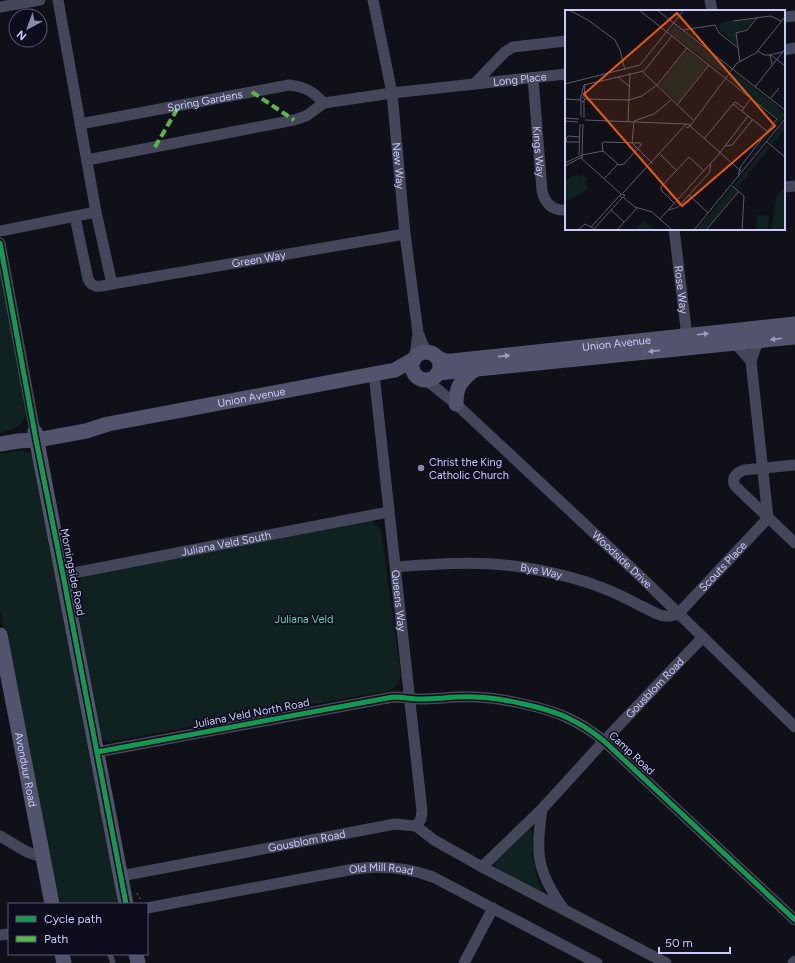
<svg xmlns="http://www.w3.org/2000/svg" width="795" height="963" viewBox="0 0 795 963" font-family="Figtree,sans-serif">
	<rect width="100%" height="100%" fill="#101018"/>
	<path fill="#102220" d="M0,270L27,409C23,428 17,428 0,433Z
		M22,450L33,455L119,897L115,904H61L42,834L0,610V454Z
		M368,519L374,523L381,530L401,677L397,685L391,690L108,742L102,738L98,730L73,589L77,581L84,576Z
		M530,829L532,830C534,841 531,851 534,862C535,868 536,877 539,883C541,887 544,889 544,894L497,870L495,866L496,861Z"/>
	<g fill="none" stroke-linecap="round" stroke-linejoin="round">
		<path stroke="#46555d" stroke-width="1.5" stroke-dasharray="2 3" stroke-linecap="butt" d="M137,893L140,899"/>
		<path stroke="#444659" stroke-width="5.5" d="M110,954L113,963"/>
		<g stroke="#444659" stroke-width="11">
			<path id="s1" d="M58,0L96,212L112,284L405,234"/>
			<path id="s2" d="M373,0L392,93L405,234L418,333L415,356"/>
			<path d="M710,0L712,11"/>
			<path d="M0,7L40,0"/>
			<path d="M784,17L795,16"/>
			<path d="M784,50L795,48"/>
			<path id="s3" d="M533,78L542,191C545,203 552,211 566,210"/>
			<path d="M475,83L505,52L513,47L566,41"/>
			<path id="s4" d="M80,124L289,85C306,87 312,91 324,103"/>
			<path id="s5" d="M87,160L294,120L306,116L324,103L392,93L566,74"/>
			<path d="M784,187L795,186"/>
			<path d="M75,217L88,279C93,290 102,286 112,284"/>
			<path id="s6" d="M674,229L686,328L681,342"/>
			<path d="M0,231L96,212"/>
			<path d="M0,243L35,432"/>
			<path d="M419,335L426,352"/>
			<path d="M758,335V341L751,361L768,518"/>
			<path d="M734,338V342L751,361"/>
			<path id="s7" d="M374,374L422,811L421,819L416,826"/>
			<path id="s8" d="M426,380L456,404L640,576L795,727"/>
			<path d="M795,465L744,470C736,473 731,478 735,486L795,543"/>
			<path id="s9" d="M396,567C444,563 491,560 538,570C559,574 580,579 600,587C614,592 628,599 641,606C649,609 657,616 666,616C670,617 674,615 678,614L768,518"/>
			<path id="s10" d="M63,575L388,512"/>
			<path d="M97,752L393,697C402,697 411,699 420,699C439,699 457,696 476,697C501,698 545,707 568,718C581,724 593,732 604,741L795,920"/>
			<path d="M542,809C536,854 536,870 563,908"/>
			<path d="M0,836L27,852L42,857"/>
			<path id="s11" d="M482,867L542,809L604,741L702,638"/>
			<path id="s12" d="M121,876L395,824L416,826L434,840L482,867L666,963"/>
			<path id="s13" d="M147,908L354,869C382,865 406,867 433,877L597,963"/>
			<path d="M0,935L9,934"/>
			<path d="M464,963L493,908"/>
			<path d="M793,963L795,961"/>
		</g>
		<g stroke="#51546c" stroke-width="15">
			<circle cx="426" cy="366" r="14"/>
			<path id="s14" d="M438,358L445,361H452L795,324"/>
			<path d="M438,373L795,337"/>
			<path d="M456,404C456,387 460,381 474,370"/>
			<path d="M35,432L126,904"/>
			<path id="s15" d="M0,444L18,441L36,440L48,438L86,431L108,424L395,370L414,359"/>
			<path id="s16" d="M0,635L52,904"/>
			<path d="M62,954L64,963"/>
			<path d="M136,954L138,963"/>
		</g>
		<path stroke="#58b947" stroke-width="4" stroke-dasharray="8 4" stroke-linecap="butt" d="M252,92L294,120
			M155,147L179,106"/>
		<defs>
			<path id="cycleway" d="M0,243L36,440L63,575L126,904
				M97,752L393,697C402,697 411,699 420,699C439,699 457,696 476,697C501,698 545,707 568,718C581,724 593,732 604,741L795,920"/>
		</defs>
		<use href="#cycleway" stroke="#0c0c1c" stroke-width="8"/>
		<use href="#cycleway" stroke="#139951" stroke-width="5"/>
	</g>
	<defs><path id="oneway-solid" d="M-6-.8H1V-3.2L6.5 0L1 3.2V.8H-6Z"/></defs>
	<g fill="#999bc2">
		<use href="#oneway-solid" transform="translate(703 334) rotate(-7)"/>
		<use href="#oneway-solid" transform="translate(776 339) rotate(173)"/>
		<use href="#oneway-solid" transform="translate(654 351) rotate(174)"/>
		<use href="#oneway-solid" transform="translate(504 356) rotate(-6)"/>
	</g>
	<circle fill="#888aac" stroke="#0c0c1c" stroke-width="1.5" cx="421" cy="468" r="4"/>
	<g text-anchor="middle" stroke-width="3.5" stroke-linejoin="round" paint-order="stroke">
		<g font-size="11" fill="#c9cbfc" stroke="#0c0c1c">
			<text dy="4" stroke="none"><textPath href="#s5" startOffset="443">Long Place</textPath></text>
			<text dy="4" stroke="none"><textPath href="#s4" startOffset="127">Spring Gardens</textPath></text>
			<text dy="4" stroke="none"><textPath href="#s3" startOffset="74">Kings Way</textPath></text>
			<text dy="4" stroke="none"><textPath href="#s2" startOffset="168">New Way</textPath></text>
			<text dy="4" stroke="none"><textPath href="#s1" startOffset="438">Green Way</textPath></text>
			<text dy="4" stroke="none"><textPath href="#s6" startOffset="61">Rose Way</textPath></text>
			<text dy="4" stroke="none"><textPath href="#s14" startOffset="180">Union Avenue</textPath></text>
			<text dy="4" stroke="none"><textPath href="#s15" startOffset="256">Union Avenue</textPath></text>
			<text dy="4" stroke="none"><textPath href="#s10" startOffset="166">Juliana Veld South</textPath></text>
			<text dy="4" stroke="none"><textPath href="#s8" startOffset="266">Woodside Drive</textPath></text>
			<text dy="4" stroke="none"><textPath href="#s9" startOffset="357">Scouts Place</textPath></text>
			<text dy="4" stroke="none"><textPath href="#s9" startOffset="146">Bye Way</textPath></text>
			<text transform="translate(73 572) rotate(79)" y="4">Morningside Road</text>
			<text dy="4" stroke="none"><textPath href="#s7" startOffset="228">Queens Way</textPath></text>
			<text dy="4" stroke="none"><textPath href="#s11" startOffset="249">Gousblom Road</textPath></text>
			<text transform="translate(251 713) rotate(-11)" y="4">Juliana Veld North Road</text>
			<text transform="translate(632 753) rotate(43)" y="4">Camp Road</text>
			<text dy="4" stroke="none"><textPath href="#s16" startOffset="137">Avonduur Road</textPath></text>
			<text dy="4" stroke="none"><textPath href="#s12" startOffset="189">Gousblom Road</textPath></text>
			<text dy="4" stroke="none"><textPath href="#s13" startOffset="238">Old Mill Road</textPath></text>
		</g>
		<g font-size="11" fill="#c9cbfc" stroke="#0c0c1c" text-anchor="start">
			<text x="429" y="466">Christ the King<tspan x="429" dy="13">Catholic Church</tspan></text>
		</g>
		<g font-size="11" fill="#5bd7a5" stroke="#0c0c1c">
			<text x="304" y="623">Juliana Veld</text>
		</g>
	</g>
	<g transform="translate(565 10)">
		<rect width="220" height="220" fill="#101018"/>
		<path d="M179,9H189L184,17L172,22L171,34L154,20L156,12ZM110,16L164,58L161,65L104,22ZM122,40L142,55L114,92H111L94,75ZM169,62L211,95L220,105L177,159L213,109L165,70L164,67ZM220,111V119L207,135L205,131ZM201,136L205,137L172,178L170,174ZM12,164L15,167L17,164L23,169L20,172L24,179L1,191L0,170ZM220,177V220H206L211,187ZM167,178L172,182L140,220H131ZM192,205L204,206L203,220H191ZM79,211L90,220H66L71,219Z" fill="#102220"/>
		<path fill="none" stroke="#5a5b73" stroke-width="1" d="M4,0L23,10L50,30L55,40L60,60M74,0L212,109L176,156L173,165M92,0L220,100M168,11L206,6L216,11M118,20L150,15L154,23L172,37M193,41L199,45H206L220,56M191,43L220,7M175,52L171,23L182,20L192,8M207,54L205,45L217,42M77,61L128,110M53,67L64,76M0,74L75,55L119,0M190,77L220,39M17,87L20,89L18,92L15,90L19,75L79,61L107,26M19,87L20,74M0,89L15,90M20,89L64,90L77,86L93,74L122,38M205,89L214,78M168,94L170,92L179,98M112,95L144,55M177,101L186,88M16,107V91M0,108L14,109M19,108V91M20,110L121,114M0,111L13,112M63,112L65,63M125,116L172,53L191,43M125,116L176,161M139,129L168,94L203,122M15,132H2L1,128L3,126L15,127M39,132L75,133L76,135L59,154L54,155L38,141L37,133ZM202,132L220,147M67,133L69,111L89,104L106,90M67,133L88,154M161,136L167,135L188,109M95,144L111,160M14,145L15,114M17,145L18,114M17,145L38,141M16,148L56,184M0,153L17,145L18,147L15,148M0,156L15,148M39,169L53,154M167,176L179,186L177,220M58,183L121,114L125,115L123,118L121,117M124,185L143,203M59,188L70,197L87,202L107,220M109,193L96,180V177L124,147L139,161M46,200L59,212M104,200L113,197L144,163L146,154M95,209L154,144L183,106M26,217L56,184L60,185L58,188L55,186M29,219L57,188M13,220L20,214L28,218M52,220L72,198M129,220L220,109M141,220L174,181"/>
		<path fill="#e8590c" fill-opacity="0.15" stroke="#e8590c" stroke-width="2" d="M112,3L210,116L117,196L19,84Z"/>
		<rect width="220" height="220" fill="none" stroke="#c9cbfc" stroke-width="2"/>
	</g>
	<rect x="8" y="903" width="140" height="52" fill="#0c0c1c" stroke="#585876"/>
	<rect x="16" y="916" width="20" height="6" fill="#139951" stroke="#585876"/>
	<text x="44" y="923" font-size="12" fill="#c9cbfc">Cycle path</text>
	<rect x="16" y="936" width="20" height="6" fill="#58b947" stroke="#585876"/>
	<text x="44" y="943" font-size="12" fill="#c9cbfc">Path</text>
	<g transform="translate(28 28) rotate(221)"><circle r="19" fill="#0c0c1c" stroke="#585876"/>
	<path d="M0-3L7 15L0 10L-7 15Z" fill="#888aac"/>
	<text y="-6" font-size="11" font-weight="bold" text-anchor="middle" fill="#c9cbfc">N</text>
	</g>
	<path d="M659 947v6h71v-6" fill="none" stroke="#c9cbfc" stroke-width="2"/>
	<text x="665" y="947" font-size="12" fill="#c9cbfc" stroke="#0c0c1c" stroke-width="3" paint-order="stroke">50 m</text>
</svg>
